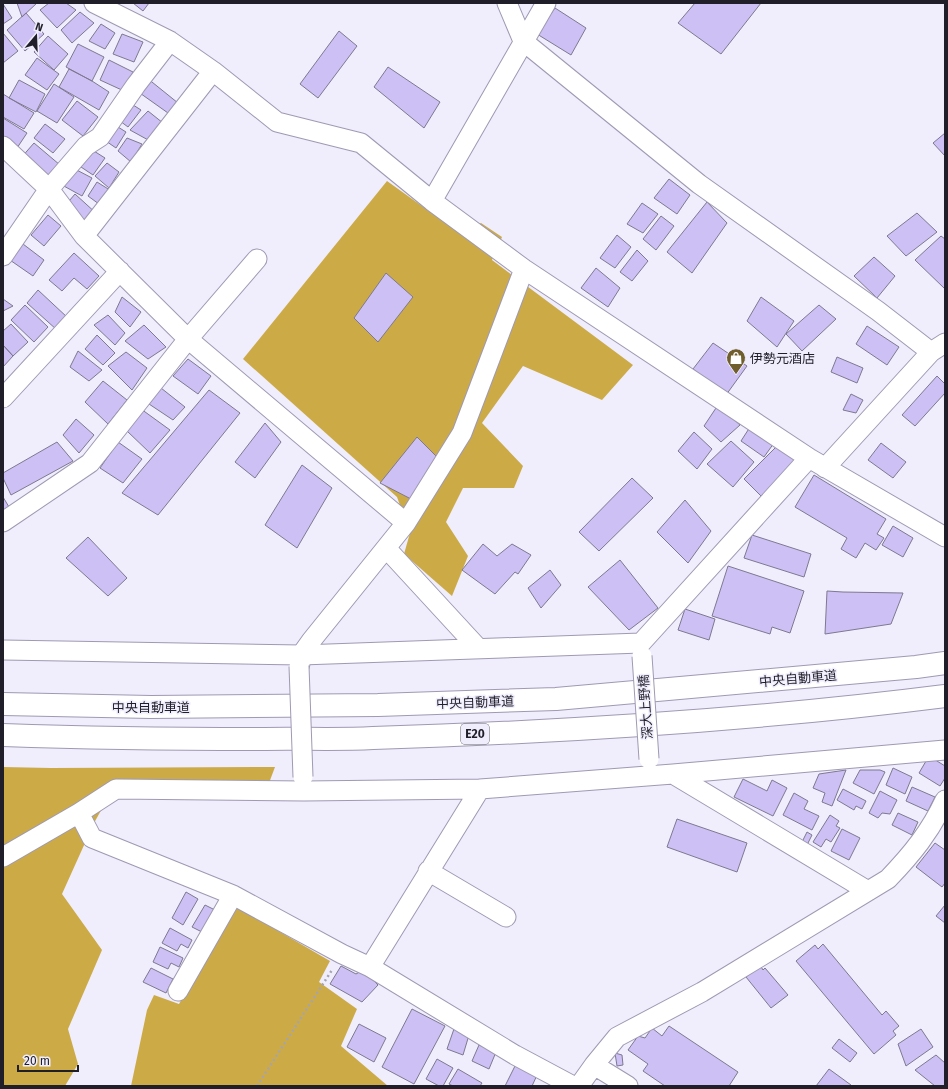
<svg xmlns="http://www.w3.org/2000/svg" width="948" height="1089" viewBox="0 0 948 1089" font-family="'Fira Sans','Noto Sans JP',sans-serif">
	<rect width="100%" height="100%" fill="#f0edfd"/>
	<path fill="#ccab47" d="M387,181L461,234L481,223L502,237L492,260L633,365L602,400L523,366L482,423L523,466L514,488H463L446,522L468,556L452,596L404,554L410,533L397,497L243,359Z
		M3,767L51,768L275,767L269,783L118,780L94,823L62,894L102,950L68,1029L78,1064L65,1086H3Z
		M234,905L330,961L319,982L357,1009L341,1046L388,1086H131L147,1010L154,995L179,1004Z"/>
	<path fill="#cdc0f5" stroke="#7e7990" d="M17,3H37L22,17Z
		M49,3H66L76,10L57,28L40,10Z
		M133,3H149L143,11Z
		M695,3H761L721,54L678,23Z
		M3,4L12,18L3,24Z
		M555,8L586,28L571,55L537,34Z
		M80,12L94,23L72,43L61,30Z
		M26,13L44,34L25,51L7,30Z
		M101,24L115,33L105,49L89,41Z
		M339,31L357,46L318,98L300,84Z
		M3,33L18,51L3,63Z
		M122,34L143,42L134,62L113,54Z
		M48,36L68,54L54,70L34,52Z
		M78,44L104,57L92,81L66,67Z
		M37,58L59,74L47,90L25,75Z
		M109,60L133,72L124,91L100,80Z
		M388,67L440,102L424,128L374,87Z
		M69,69L92,81L109,92L99,110L59,87Z
		M147,78L178,103L168,113L137,91Z
		M19,80L45,94L36,112L9,98Z
		M54,84L74,97L57,123L37,111Z
		M3,94L34,113L24,129L3,117Z
		M77,101L98,117L83,136L62,120Z
		M130,103L141,110L128,127L116,118Z
		M148,111L163,123L150,141L130,130Z
		M3,118L27,133L17,148L3,140Z
		M110,122L126,132L116,148L100,137Z
		M45,124L65,139L53,153L34,138Z
		M945,133V156L933,143Z
		M127,138L142,144L131,162L118,151Z
		M34,143L60,165L47,181L20,159Z
		M86,146L105,158L93,175L75,163Z
		M107,163L119,172L109,188L95,176Z
		M71,167L92,178L82,196L62,185Z
		M669,179L690,195L677,214L654,198Z
		M97,182L113,192L103,207L88,196Z
		M75,194L97,214L86,227L64,207Z
		M707,202L727,223L692,273L667,252Z
		M642,203L658,214L643,233L627,224Z
		M917,213L937,232L906,256L887,236Z
		M48,215L61,226L44,246L31,235Z
		M661,216L674,226L656,250L643,239Z
		M617,235L631,247L615,268L600,258Z
		M941,236L945,239V289L915,260Z
		M23,244L44,260L33,276L7,258Z
		M637,250L648,261L632,281L620,272Z
		M74,253L99,276L87,289L74,278L62,291L49,280Z
		M874,257L895,276L877,298L854,276Z
		M596,268L620,288L608,307L581,288Z
		M386,273L413,297L378,342L354,318Z
		M38,290L68,318L57,330L27,303Z
		M122,297L141,312L130,327L115,312Z
		M761,297L794,321L777,347L747,321Z
		M3,299L13,306L3,311Z
		M25,305L48,327L34,342L11,320Z
		M819,305L836,319L802,351L786,334Z
		M108,315L125,333L115,345L94,325Z
		M11,324L28,342L13,356L3,345V331Z
		M144,325L166,347L148,359L125,341Z
		M867,326L899,347L887,365L856,344Z
		M97,335L115,353L103,365L85,349Z
		M713,343L747,366L726,395L693,369Z
		M3,345L13,356L3,367Z
		M78,351L102,370L89,381L70,367Z
		M126,352L147,368L132,390L108,366Z
		M837,357L863,368L857,383L831,372Z
		M188,359L211,376L198,394L173,376Z
		M937,376L945,384V393L915,426L902,415Z
		M103,381L127,400L108,424L85,402Z
		M161,388L185,407L173,420L149,404Z
		M209,390L240,413L158,515L122,493Z
		M851,394L863,400L856,413L843,410Z
		M718,405L740,425L721,442L704,426Z
		M141,409L170,430L150,453L127,431Z
		M76,419L94,435L79,453L63,435Z
		M265,423L281,442L255,478L235,462Z
		M750,427L774,443L764,457L741,441Z
		M694,432L712,449L697,469L678,451Z
		M417,437L437,457L411,499L380,483Z
		M731,441L754,462L733,487L707,464Z
		M57,442L73,461L11,495L3,478V473Z
		M118,442L142,459L123,483L100,468Z
		M780,443L801,461L763,498L744,479Z
		M881,443L906,462L893,478L868,460Z
		M302,465L332,488L297,548L265,525Z
		M814,475L886,519L877,534L884,538L876,550L865,543L856,558L841,549L847,538L795,507Z
		M632,478L653,498L599,551L579,532Z
		M3,497L9,507L3,511Z
		M685,500L711,531L688,563L657,532Z
		M893,526L913,538L903,557L882,545Z
		M752,535L811,554L804,577L744,558Z
		M88,537L127,578L108,596L66,558Z
		M483,544L497,556L512,544L531,555L518,574L515,572L495,594L462,570Z
		M620,560L658,608L629,630L588,587Z
		M728,566L804,591L790,633L772,627L770,634L712,616Z
		M550,570L561,585L541,608L528,588Z
		M827,591L843,592L903,593L891,624L825,634Z
		M685,609L715,619L709,640L678,630Z
		M929,756L945,766V778L940,786L919,773Z
		M893,768L912,777L905,794L886,785Z
		M846,770L832,806L822,802L825,793L813,788L819,774Z
		M860,770H880L885,772L874,794L853,783Z
		M743,779L767,791L772,780L787,788L773,816L734,797Z
		M912,787L935,797L928,811L906,801Z
		M843,789L866,801L862,809L856,806L854,810L837,800Z
		M880,791L897,800L890,814L882,813L878,818L869,813Z
		M794,793L808,801L804,809L819,816L812,830L783,815Z
		M898,813L918,822L912,835L892,825Z
		M830,815L839,821L836,826L840,828L831,842L826,839L821,847L813,842Z
		M677,819L747,843L737,872L667,847Z
		M842,829L860,838L849,860L831,851Z
		M807,832L812,835L807,845L802,842Z
		M935,843L945,850V883L942,887L916,867Z
		M186,892L198,899L183,925L172,918Z
		M205,905L215,910L202,932L192,927Z
		M945,905V923L936,916Z
		M170,928L192,940L188,948L181,944L177,951L162,943Z
		M823,944L882,1015L886,1011L899,1026L893,1031L896,1035L874,1054L796,961L815,945L818,949Z
		M160,947L183,958L179,967L171,963L168,969L153,962Z
		M760,965L763,970L765,968L788,995L771,1008L746,977Z
		M341,966L356,974L363,970L378,985L362,1002L330,984Z
		M151,968L173,979L166,993L143,982Z
		M412,1009L445,1026L414,1084L382,1067Z
		M359,1024L386,1038L374,1062L347,1047Z
		M455,1026L469,1035L463,1055L447,1049Z
		M669,1026L738,1072L729,1086H665L643,1071L648,1064L628,1050L638,1036L645,1038L652,1028L662,1036Z
		M921,1029L933,1047L906,1066L898,1044Z
		M839,1039L857,1053L850,1062L832,1048Z
		M479,1045L496,1052L489,1069L472,1061Z
		M615,1053L622,1055L623,1065L617,1066Z
		M936,1055L945,1063V1086H935L915,1070Z
		M437,1059L453,1068L443,1086H439L426,1079Z
		M517,1062L538,1073L532,1086H505Z
		M458,1069L482,1083L480,1086H453L449,1084Z
		M829,1069L851,1085L850,1086H816Z"/>
	<g fill="none" stroke-linecap="round" stroke-linejoin="round">
		<defs>
			<path id="minor" d="M94,3L170,41L213,71L277,122L361,143L432,201L524,269L809,458L945,537
				M507,3L523,41L699,184L878,311L931,352
				M3,146L49,189L84,236L188,339L406,523
				M432,201L546,3
				M84,236L213,71
				M3,256L49,189L86,146L100,137L136,85L170,41
				M3,398L120,271
				M825,468L931,352L945,343
				M3,522L90,463L188,339L257,259
				M386,548L479,649
				M3,650L301,655L641,643L809,458
				M300,664L301,655L311,641L406,523L462,433L524,269
				M673,774L868,891
				M79,813L92,838L233,895L342,954L370,967L515,1055L573,1086
				M3,857L79,813L116,789L304,791L480,789
				M428,871L506,917
				M370,967L480,789L673,774L945,750
				M178,991L233,895
				M594,1065L628,1086
				M579,1086L594,1065L617,1037L702,992L888,879C912,854 930,832 945,800"/>
			<path id="highway" d="M3,704L151,707L378,705L556,699L916,667L945,663
				M3,735C88,738 174,739 259,739C297,738 335,740 373,738C564,732 756,720 945,696"/>
		</defs>
		<use href="#minor" stroke="#9f99b2" stroke-width="21"/>
		<use href="#highway" stroke="#9f99b2" stroke-width="24"/>
		<path stroke="#a5a3b1" stroke-width="2.5" stroke-dasharray="2 3" stroke-linecap="butt" d="M257,1086L332,970"/>
		<use href="#minor" stroke="#fff" stroke-width="19"/>
		<use href="#highway" stroke="#fff" stroke-width="22"/>
		<defs>
			<path id="minor-bridge" d="M642,656L649,759
				M299,666L303,777"/>
		</defs>
		<use href="#minor-bridge" stroke="#9f99b2" stroke-width="21" stroke-linecap="butt"/>
		<use href="#minor-bridge" stroke="#fff" stroke-width="19"/>
	</g>
	<defs>
		<symbol id="shop-pin" viewBox="-11 -11 22 30"><path d="M0 17L-7.5 6A9.5 9.5 0 1 1 7.5 6Z" fill="#705f2d" stroke="#f0edfd"/><path d="M-5-2.5h2.3a2.7 3.5 0 0 1 5.4 0H5L5.5 6h-11ZM-1.5-2.5h3a1.5 2.3 0 0 0-3 0Z" fill="#fff"/></symbol>
	</defs>
	<g fill-rule="evenodd">
		<use href="#shop-pin" x="725" y="347" width="22" height="30"/>
	</g>
	<g text-anchor="middle" stroke-width="3" stroke-linejoin="round" paint-order="stroke">
		<rect fill="#f0edfd" stroke="#5e5c68" stroke-width="1" x="461" y="724" width="28" height="20" rx="3"/>
		<g font-size="12" font-weight="bold" fill="#201e28">
			<text x="475" y="738">E20</text>
		</g>
		<g font-size="13" fill="#201e28" stroke="#f0edfd" text-anchor="start">
			<text x="750" y="363">伊勢元酒店</text>
		</g>
		<g font-size="13" fill="#201e28" stroke="#f0edfd">
			<text transform="translate(798 678) rotate(-5)" y="5">中央自動車道</text>
			<text transform="translate(475 702) rotate(-2)" y="5">中央自動車道</text>
			<text x="151" y="712">中央自動車道</text>
			<text transform="translate(645 707) rotate(-94)" y="5">深大上野橋</text>
		</g>
	</g>
	<rect width="948" height="1089" fill="none" stroke="#201e28" stroke-width="8"/>
	<g transform="translate(36 36) rotate(19)" stroke="#f0edfd" stroke-width="3" paint-order="stroke">
	<path d="M0-3L7 15L0 10L-7 15Z" fill="#201e28"/>
	<text y="-6" font-size="11" font-weight="bold" text-anchor="middle" fill="#201e28">N</text>
	</g>
	<path d="M18 1065v6h60v-6" fill="none" stroke="#201e28" stroke-width="2"/>
	<text x="24" y="1065" font-size="12" fill="#201e28" stroke="#f0edfd" stroke-width="3" paint-order="stroke">20 m</text>
</svg>
